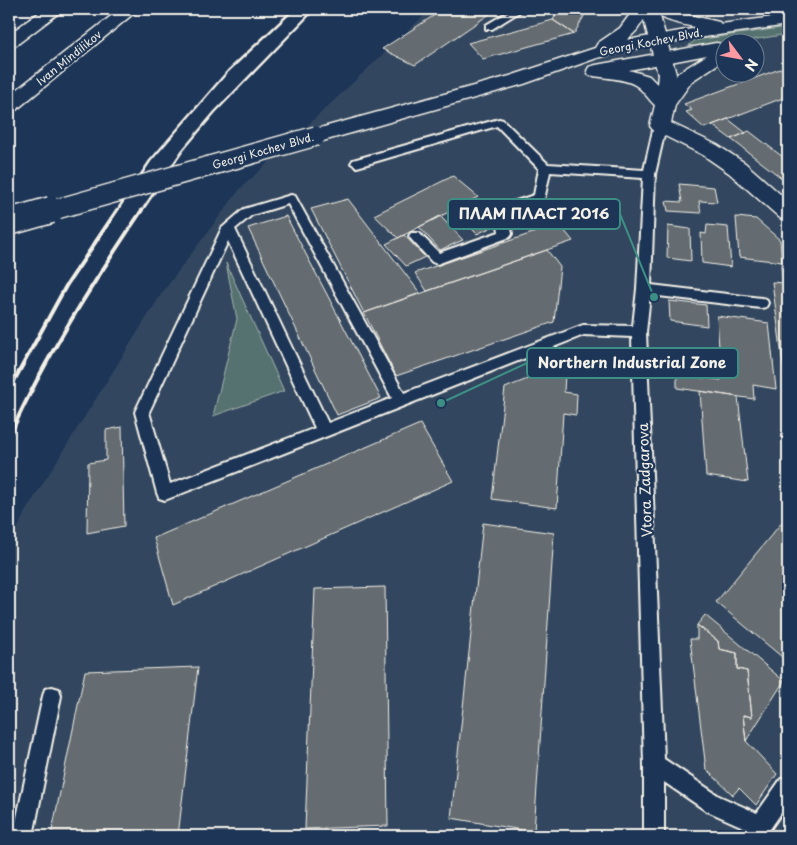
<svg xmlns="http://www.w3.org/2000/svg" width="797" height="845" viewBox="0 0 797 845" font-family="'Playpen Sans',sans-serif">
	<rect width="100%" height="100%" fill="#1d3557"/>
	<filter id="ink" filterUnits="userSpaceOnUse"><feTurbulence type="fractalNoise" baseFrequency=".02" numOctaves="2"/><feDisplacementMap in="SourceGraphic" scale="10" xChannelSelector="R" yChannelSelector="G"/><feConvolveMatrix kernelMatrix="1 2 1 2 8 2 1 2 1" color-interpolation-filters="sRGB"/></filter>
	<g filter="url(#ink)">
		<path fill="#33465f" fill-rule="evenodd" d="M431,9H788V836H9V547L25,512L162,293L240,189ZM724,42H754V72H724Z"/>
		<path fill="#547270" stroke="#a4b2ac" d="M788,27V34L739,42H724V45L700,48L689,45L696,40Z
			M226,263L284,391L213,416L237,319Z"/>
		<path fill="#656c71" stroke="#f4f1e8" d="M444,9H497L415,65L382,49Z
			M559,9H588L574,34L553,20Z
			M553,20L574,34L483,59L468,43Z
			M788,66V96L704,128L686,112L692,110L684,104Z
			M728,119L746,133L731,139L712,125Z
			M749,131L788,161V183L731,139Z
			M453,176L478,197L398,238L374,215Z
			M679,184L714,187L717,202L699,201L701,213L668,211L666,201L682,202Z
			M348,199L420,293L364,313L311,209Z
			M471,201L496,225L477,234L453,210Z
			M286,216L381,398L337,415L248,228Z
			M440,216L463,240L440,250L419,227Z
			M736,217L756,219L780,240L782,262L739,257Z
			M559,224L573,241L427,291L415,273Z
			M707,225L728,227L731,267L702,263L701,233L706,234Z
			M668,226L690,229L691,261L667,258Z
			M404,235L425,257L406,266L386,244Z
			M547,250L560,267L554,322L396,376L364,313Z
			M781,266L788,267V401L772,282L783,283Z
			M669,301L706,305L707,326L670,321Z
			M717,316L769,323L776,389L753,385L754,399L677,388V375L721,380Z
			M545,372L565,374L564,392L577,394L576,415L563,413L557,508L492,499L505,388Z
			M700,391L738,397L748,482L706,476Z
			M420,424L453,481L173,605L154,538Z
			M122,427L124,526L87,533L88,463L106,460V430Z
			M788,515V662L716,602Z
			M483,523L554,533L534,832L451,818Z
			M385,587L388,826L305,829L315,589Z
			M705,615L784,681L746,741L743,715L752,717L747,671L737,669V653L719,649L718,641L697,625Z
			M697,625L718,641L719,649L737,653V669L747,671L752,717L743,715L746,741L777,774L756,805L739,788L733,795L706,769L690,639H697Z
			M198,667L178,836H51L85,671Z"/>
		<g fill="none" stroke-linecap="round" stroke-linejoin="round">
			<defs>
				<path id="service" d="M513,9H524L492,29H486V25Z
					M499,119L503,120L548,164L644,170L654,126L656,124H664L666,126L655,174L651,285L761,298L766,299L768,303L766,307L761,308L650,295L646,332L664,759L719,796L757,813L781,779L788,776V803L768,832L761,835L705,810L664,782V836H644V764L632,337L584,335L165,500L159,498L157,493L135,412L222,228L244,209L291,195L295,196L404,393L583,325L633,326L637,289L643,178L550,172L544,200L508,212L512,234L510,237L437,264L432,262L411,239L409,236L411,233H419L439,253L499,232L496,210L498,207L534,195L539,169L497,126L357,167L351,163L353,160ZM288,204L392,398L328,423L235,229L252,215ZM228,241L315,428L170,484L149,412Z
					M52,687L59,689L61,696L33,836H13L43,696L45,689Z"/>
				<path id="minor" d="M44,9H64L15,46L9,47V34Z
					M641,9H658L676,74L675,105L671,123L717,145L745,163L788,201V221L780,218L729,173L703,155L653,130L650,126L655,105L658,74Z"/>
				<path id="tertiary" d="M120,9H139L16,110L9,112V96Z"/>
				<path id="secondary" d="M634,9H651L637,30L627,40L698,28C684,24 660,22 653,9H674L685,14L719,22L721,24L788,15V25L656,44L597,58L524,84L316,143L309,141L306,136L309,131L510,76L595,48L598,43L620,28Z
					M716,43L722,44L724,47V60L692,81L672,109C653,114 649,93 635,85C625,78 601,78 589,75L587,71L589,67L596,65ZM707,55L678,73L665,92L649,76L629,70Z"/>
			</defs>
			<use href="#service" stroke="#f4f1e8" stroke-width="4"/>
			<use href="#minor" stroke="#f4f1e8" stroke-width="3"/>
			<use href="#tertiary" stroke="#f4f1e8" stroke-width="3"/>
			<use href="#secondary" stroke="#f4f1e8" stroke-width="3"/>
			<use href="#service" fill="#1d3557" fill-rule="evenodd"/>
			<use href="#minor" fill="#1d3557" fill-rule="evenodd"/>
			<use href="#tertiary" fill="#1d3557" fill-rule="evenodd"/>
			<use href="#secondary" fill="#1d3557" fill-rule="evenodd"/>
			<path stroke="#f4f1e8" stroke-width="2.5" d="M116,212L150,161L228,71L294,9
				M141,212L183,150L215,112L315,9"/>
			<path stroke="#f4f1e8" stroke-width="4" d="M9,390L66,286L117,210
				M9,437C45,357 93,283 142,210"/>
			<defs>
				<path id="secondary-bridge-far1" d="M46,212L316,136"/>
				<path id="secondary-bridge" d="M9,222L51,210"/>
			</defs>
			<use href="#secondary-bridge-far1" stroke="#f4f1e8" stroke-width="22" stroke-linecap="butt"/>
			<use href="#secondary-bridge" stroke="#f4f1e8" stroke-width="29" stroke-linecap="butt"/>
			<use href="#secondary-bridge-far1" stroke="#1d3557" stroke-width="19"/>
			<use href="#secondary-bridge" stroke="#1d3557" stroke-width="26"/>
		</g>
	</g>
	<g text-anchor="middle" stroke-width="4.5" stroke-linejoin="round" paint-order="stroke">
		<g font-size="11" fill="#f4f1e8" stroke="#1d3557">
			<text transform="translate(651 42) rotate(-11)" y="4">Georgi Kochev Blvd.</text>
			<text transform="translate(69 58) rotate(-39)" y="4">Ivan Mindilikov</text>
			<text transform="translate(263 151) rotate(-16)" y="4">Georgi Kochev Blvd.</text>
		</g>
		<g font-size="14" fill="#f4f1e8" stroke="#1d3557">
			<text transform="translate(645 480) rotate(-92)" y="5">Vtora Zadgarova</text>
		</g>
	</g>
	<path fill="none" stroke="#3d8f86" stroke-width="2" d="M654 297L620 214M441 403L527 363"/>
	<g fill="#3d8f86" stroke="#1d3557" stroke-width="2">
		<circle cx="654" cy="297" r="5"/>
		<circle cx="441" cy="403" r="5"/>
	</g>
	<g fill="#1d3557" stroke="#3d8f86" stroke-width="2">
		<rect x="448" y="199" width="172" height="30" rx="5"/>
		<rect x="527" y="348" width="211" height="30" rx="5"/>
	</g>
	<g font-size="15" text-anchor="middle" font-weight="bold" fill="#f4f1e8">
		<text x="534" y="219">ПЛАМ ПЛАСТ 2016</text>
		<text x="632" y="368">Northern Industrial Zone</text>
	</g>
	<rect width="797" height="845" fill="none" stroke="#1d3557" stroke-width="30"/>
	<rect x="15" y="15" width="767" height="815" fill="none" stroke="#f4f1e8" stroke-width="2" filter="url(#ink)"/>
	<g transform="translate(740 58) rotate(122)"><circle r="24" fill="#1d3557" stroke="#738091"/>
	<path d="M0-4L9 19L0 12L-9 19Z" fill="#ff9aa2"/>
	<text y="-8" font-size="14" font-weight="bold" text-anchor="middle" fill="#f4f1e8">N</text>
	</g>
</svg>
